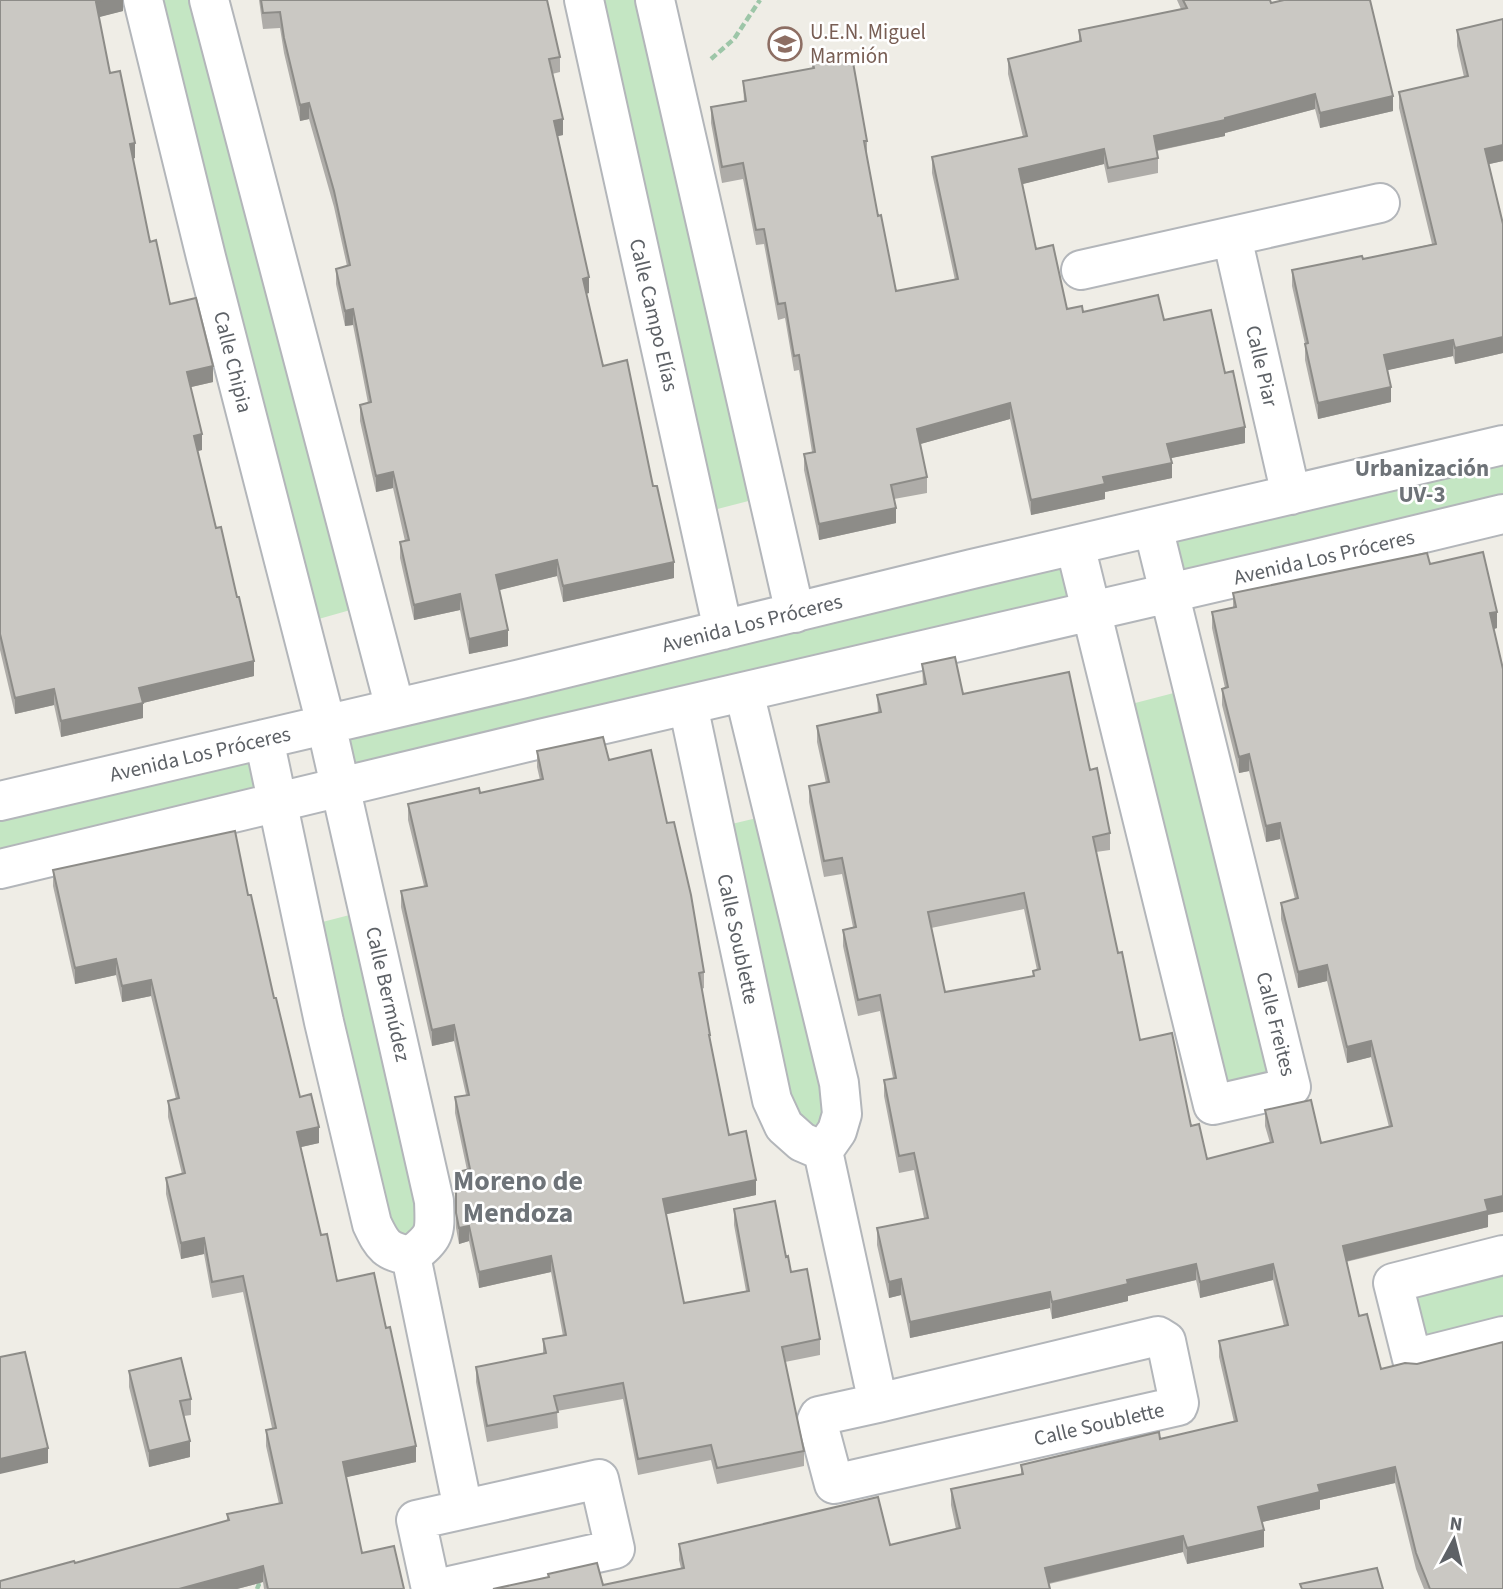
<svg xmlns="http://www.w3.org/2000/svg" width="1503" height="1589" viewBox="0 0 1503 1589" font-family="'Source Sans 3',sans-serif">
	<rect width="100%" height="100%" fill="#efede6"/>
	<path fill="#c4e6c3" d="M143,0H209L368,605L301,624Z
		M584,0H655L768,496L698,514Z
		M1498,446L1503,466V514L1169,593L1153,527Z
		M1075,545L1092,611L341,787L326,724Z
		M1193,688L1291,1087L1213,1105L1116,708Z
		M264,739L277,802L0,869V801Z
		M774,814L842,1114L802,1142L715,828Z
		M369,910L434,1201L396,1253L303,927Z
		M1503,1255V1336L1412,1359L1393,1283Z"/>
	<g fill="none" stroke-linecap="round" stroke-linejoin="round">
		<defs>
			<path id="street" d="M143,0L206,257L326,724L434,1201C435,1233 437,1235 411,1256
				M209,0L395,708
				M584,0L723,630
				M655,0L795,613
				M1232,237L1291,495
				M1081,270L1380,203
				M1075,545L1213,1105L1291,1087L1153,527
				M744,692L839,1083L842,1114L837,1131L823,1151L878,1403
				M688,705L772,1100L784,1126L802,1142L823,1151
				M264,739L324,1022L372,1224C383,1247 386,1251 411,1256
				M0,801L521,679L972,569L1503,445
				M0,869L540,739L1316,559L1503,514
				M1503,1255L1393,1283L1412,1359L1503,1336
				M411,1256L463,1509
				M1158,1336L1166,1341L1179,1403L1178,1406L834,1484L817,1420L819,1416L878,1403Z
				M431,1589L416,1520L599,1479L615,1549L436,1589"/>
		</defs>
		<use href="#street" stroke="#b3b6ba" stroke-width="42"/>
		<path stroke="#9dc6a8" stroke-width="4.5" stroke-dasharray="7 3.5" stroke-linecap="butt" d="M711,59L734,39L760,0
			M257,1589L259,1584L267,1582"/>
		<use href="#street" stroke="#fff" stroke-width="38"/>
	</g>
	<path fill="#aeaca8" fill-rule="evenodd" d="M0,0H123V11L98,17L110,73L135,158L133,159L150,242L170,304L213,382L191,387L202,450L197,451L216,528L254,676L143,703V718L61,737L54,705L15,714L0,650Z
		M259,0H547L560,57V72L552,74L563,135L557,136L589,293L586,294L603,366L674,578L563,602L557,576L499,590L508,646L469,654L460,610L414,620L400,558V542L405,541L393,488L376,492L360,421V405L368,403L353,325L345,326L336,284V269L347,266L334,207L309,119L300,121L284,53L280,28L263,29Z
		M1177,0H1270L1271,3L1393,111L1320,128L1315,109L1225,133V136L1157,151L1158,158V173L1108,183L1104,164L1022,184L1036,249L1067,309L1083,312L1164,320L1225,373L1245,443L1171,458L1172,478L1105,492V499L1031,515L1010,419L920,444L927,477V493L894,499L896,523L819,540L804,470V454L812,452L799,370L794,371L785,318L778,320L764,244L756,245L743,179L722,183L711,123V107L744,101L743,81L812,69V59L867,141V156L878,216L896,291L955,280L932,173V157L1023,137L1008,74V59L1079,42V30L1181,9Z
		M1457,30L1503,161L1489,164L1503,224V353L1455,364L1453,356L1387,370L1391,402L1318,419L1305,360V344L1292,286V270L1363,259L1432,244L1399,108V92L1464,77L1457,46Z
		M1430,564L1497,628L1494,629L1488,1227L1346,1262L1359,1316L1381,1369L1503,1589H1424L1416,1569L1395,1483L1320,1500V1509L1262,1522L1264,1547L1187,1564L1183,1552L1049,1584L493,1589L548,1577V1574L603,1585L681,1568L679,1560V1544L890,1545L956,1529L951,1505V1489L1021,1475V1465L1160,1439L1234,1422L1219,1357V1341L1284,1326L1273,1280L1200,1298L1196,1280L1128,1296V1301L1052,1319L1050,1308L910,1338L901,1295L889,1298L877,1245V1228L924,1218L914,1170L899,1173L884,1096V1080L893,1078L880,1011L858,1016L843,946V930L853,927L842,874L824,877L809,802V786L826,783L817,742V726L878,713L877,695L923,685L922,664L963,694L1090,770L1110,833V850L1096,852L1118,953L1140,1040L1191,1126L1207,1159L1270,1143L1265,1126V1110L1321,1143L1389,1127L1371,1057L1347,1063L1327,981L1298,988L1281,919V903L1295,899L1280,839L1266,842L1249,771L1239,773L1222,705V689L1225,688L1212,628V612L1233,608V593ZM1024,909L1037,970L1033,971V976L945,992L931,928Z
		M537,751L609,760L667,823L704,972V988L702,989L710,1035V1041L729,1135L756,1195L666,1214L684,1303L746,1291L734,1225V1209L786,1257L791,1272L820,1339V1355L785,1362L804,1451V1466L717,1484L711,1460L638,1475L623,1399L557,1411L558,1428L487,1442L476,1382V1367L543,1354V1339L563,1336L551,1272L479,1288L469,1241L459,1244L456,1228V1200L454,1189V1173L467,1170L455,1113V1097L466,1095L454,1041L432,1046L401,907V891L424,886L408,820V804L480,793L540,780L537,767Z
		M53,870L248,895L274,998L300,1097L319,1143L301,1147L321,1235L337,1281L416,1462L346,1477L362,1553L404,1589H264L263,1582L237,1589H0L75,1563L227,1521V1514L279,1504L266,1446V1430L272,1428L243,1292L212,1298L204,1254L181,1259L166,1194V1178L182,1174L168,1117V1101L176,1099L151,996L122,1002L116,975L75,984L53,886Z
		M129,1371L191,1399V1415L184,1416L190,1457L149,1467L129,1387Z"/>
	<path fill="#8d8c88" d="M104,0H123V11L96,18V2Z
		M1315,94V109L1225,133V136L1154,151V136Z
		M1393,96V111L1320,128V113Z
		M309,103V119L300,121V105Z
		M563,119V135L554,137V121Z
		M135,143V158L130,159V144Z
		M1503,145V161L1485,165V149Z
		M1104,149V164L1019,185V169Z
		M589,277V293L583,294V279Z
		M353,309V325L345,326V311Z
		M1503,337V353L1455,364V348Z
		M1453,340V356L1384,371V355Z
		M213,366V382L187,388V372Z
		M1391,387V402L1318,419V403Z
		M1010,403V419L917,445V429Z
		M1245,427V443L1167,459V444Z
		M202,434V450L194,452V436Z
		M1172,463V478L1105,492V499L1031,515V500L1103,477Z
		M393,472V488L376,492V476Z
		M896,508V523L819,540V524Z
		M557,560V576L496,591V575Z
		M674,562V578L563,602V586Z
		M460,594V610L414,620V605Z
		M1497,612V628L1490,630V613Z
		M508,630V646L469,654V639Z
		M254,661V676L143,703V718L61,737V721L139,688Z
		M54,689V705L15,714V698Z
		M1249,754V771L1239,773V757Z
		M1280,823V839L1266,842V826Z
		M116,959V975L75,984V968Z
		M1327,965V981L1298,988V972Z
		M151,980V996L122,1002V986Z
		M454,1025V1041L432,1046V1030Z
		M1371,1041V1057L1347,1063V1047Z
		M319,1127V1143L297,1148V1132Z
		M756,1180V1195L663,1215V1199Z
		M1503,1196V1212L1488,1215V1227L1343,1262V1246L1485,1200Z
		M469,1226V1241L459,1244V1228Z
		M204,1238V1254L181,1259V1243Z
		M551,1256V1272L479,1288V1272Z
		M1196,1264V1280L1128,1296V1301L1052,1319V1302L1127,1280Z
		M1273,1264V1280L1200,1298V1282Z
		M901,1279V1295L889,1298V1282Z
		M1050,1292V1308L910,1338V1322Z
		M190,1441V1457L149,1467V1451Z
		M416,1446V1462L343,1478V1462Z
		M48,1448V1463L0,1474V1459Z
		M1395,1467V1483L1320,1500V1509L1258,1523V1507L1318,1485Z
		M1264,1530V1547L1187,1564V1548Z
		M1183,1536V1552L1045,1584V1568Z
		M263,1566V1582L237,1589H179Z"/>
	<path fill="#cac8c3" stroke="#8d8c88" stroke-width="2" fill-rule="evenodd" d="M0,0H104L96,2L110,73L120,71L135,143L130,144L150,242L156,240L170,304L196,298L213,366L187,372L202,434L194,436L216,528L221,527L237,597H239L254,661L139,688L143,703L61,721L54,689L15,698L0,634Z
		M261,0H547L560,57L549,59L563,119L554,121L589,277L583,279L603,366L627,360L653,486H657L674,562L563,586L557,560L496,575L508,630L469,639L460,594L414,605L400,542L409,540L393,472L376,476L360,405L371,402L353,309L345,311L336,269L350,265L334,191L309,103L300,105L284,38L280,12L263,13Z
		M1183,0H1270L1271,3L1284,0H1370L1393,96L1320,113L1315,94L1225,118V120L1154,136L1158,158L1108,168L1104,149L1019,169L1036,249L1053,245L1067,309L1082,306L1083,312L1158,295L1164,320L1211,310L1225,373L1233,371L1245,427L1167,444L1172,463L1103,477L1105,484L1031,500L1010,403L917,429L927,477L891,485L896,508L819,524L804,454L815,452L799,355L794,356L785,303L778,304L764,229L756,230L743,163L722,167L711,107L746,101L743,81L814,68L812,59L851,51L867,141H864L878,216L881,215L896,291L958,279L932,157L1027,136L1008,59L1081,41L1079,30L1187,8Z
		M1503,19V145L1485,149L1503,224V337L1455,348L1453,340L1384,355L1391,387L1318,403L1305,344L1308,343L1292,270L1362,256L1363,259L1436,244L1399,92L1468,76L1457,30Z
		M1483,552L1497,612L1490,613L1503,669V1196L1485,1200L1488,1211L1343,1246L1359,1316L1367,1314L1381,1369L1405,1363L1417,1364L1503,1342V1589H1430L1416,1553L1395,1467L1318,1485L1320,1492L1258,1507L1264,1530L1187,1548L1183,1536L1045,1568L1050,1589H493L549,1577L548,1574L597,1563L603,1585L684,1568L679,1544L878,1497L890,1545L960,1528L951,1489L1023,1474L1021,1465L1159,1432L1160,1439L1237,1421L1219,1341L1288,1325L1273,1264L1200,1282L1196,1264L1127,1280L1128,1284L1052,1302L1050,1292L910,1322L901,1279L889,1282L877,1228L928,1218L914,1153L899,1156L884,1080L896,1078L880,995L858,1000L843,930L856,927L842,858L824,861L809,786L829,782L817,726L881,712L877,695L926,684L922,664L955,657L963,694L1069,672L1090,770L1097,768L1110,833L1093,837L1118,953L1122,952L1140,1040L1172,1033L1191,1126L1199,1124L1207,1159L1273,1142L1265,1110L1311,1100L1321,1143L1392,1126L1371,1041L1347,1047L1327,965L1298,972L1281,903L1298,898L1280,823L1266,826L1249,754L1239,757L1222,689L1228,687L1212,612L1236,607L1233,593L1427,553L1430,564ZM1024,893L1040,969L1033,971L1034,976L945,992L928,912Z
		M603,737L609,760L651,750L667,823L674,822L691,895L704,972L699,973L710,1035H709L729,1135L746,1131L756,1180L663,1199L684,1303L749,1291L734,1209L775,1201L786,1257L788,1256L791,1272L807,1269L820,1339L782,1347L804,1451L717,1468L711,1445L638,1459L623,1383L554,1396L558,1412L487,1426L476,1367L546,1353L543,1339L566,1335L551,1256L479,1272L469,1226L459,1228L456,1213V1185L454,1173L470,1169L455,1097L469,1095L454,1025L432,1030L401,891L427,886L408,804L479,788L480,793L543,779L537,751Z
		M235,831L248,895H251L274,998H276L300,1097L311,1094L319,1127L297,1132L321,1235L327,1234L337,1281L374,1273L386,1328L390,1327L416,1446L343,1462L362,1553L394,1546L404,1589H268L263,1566L179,1589H0V1581L74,1561L75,1563L229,1520L227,1514L282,1503L266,1430L276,1428L243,1276L212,1282L204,1238L181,1243L166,1178L185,1173L168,1101L179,1098L151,980L122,986L116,959L75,968L53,870Z
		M25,1352L48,1448L0,1459V1357Z
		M181,1358L191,1399L180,1401L190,1441L149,1451L129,1371Z
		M1377,1568L1383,1589H1302L1300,1584Z"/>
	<defs>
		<symbol id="school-ring" viewBox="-11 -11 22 22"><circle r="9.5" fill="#fff" stroke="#8d6e63" stroke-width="1.5"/><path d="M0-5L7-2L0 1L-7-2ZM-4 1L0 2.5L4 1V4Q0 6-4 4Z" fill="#8d6e63"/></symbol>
	</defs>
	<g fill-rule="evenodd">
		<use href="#school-ring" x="766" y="25" width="38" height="38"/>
	</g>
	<g text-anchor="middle" stroke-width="5" stroke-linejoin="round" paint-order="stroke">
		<g font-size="21" fill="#785e54" stroke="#fff" text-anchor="start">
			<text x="810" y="39">U.E.N. Miguel<tspan x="810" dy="24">Marmión</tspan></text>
		</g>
		<g font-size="21" fill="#5d6166" stroke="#fff">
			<text transform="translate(654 315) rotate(77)" y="7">Calle Campo Elías</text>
			<text transform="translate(233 362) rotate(76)" y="7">Calle Chipia</text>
			<text transform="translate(1262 366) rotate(77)" y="7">Calle Piar</text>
			<text transform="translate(1324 557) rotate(-13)" y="7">Avenida Los Próceres</text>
			<text transform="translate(752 623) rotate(-14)" y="7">Avenida Los Próceres</text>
			<text transform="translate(200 754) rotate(-13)" y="7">Avenida Los Próceres</text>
			<text transform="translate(738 939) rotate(78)" y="7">Calle Soublette</text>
			<text transform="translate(388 994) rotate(77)" y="7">Calle Bermúdez</text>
			<text transform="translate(1276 1024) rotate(76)" y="7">Calle Freites</text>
			<text transform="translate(1099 1424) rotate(-13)" y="7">Calle Soublette</text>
		</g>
		<g font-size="23" font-weight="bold" fill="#6e7378" stroke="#fff">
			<text x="1422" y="476">Urbanización<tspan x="1422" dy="26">UV-3</tspan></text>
		</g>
		<g font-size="28" font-weight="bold" fill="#6e7378" stroke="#fff">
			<text x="518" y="1190">Moreno de<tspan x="518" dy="32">Mendoza</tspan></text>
		</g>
	</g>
	<g transform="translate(1454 1540) rotate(7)" stroke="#ffffff" stroke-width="5" paint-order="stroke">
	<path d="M0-5L12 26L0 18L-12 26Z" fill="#5d6166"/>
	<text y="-10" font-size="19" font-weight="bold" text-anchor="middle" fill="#5d6166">N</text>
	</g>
</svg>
